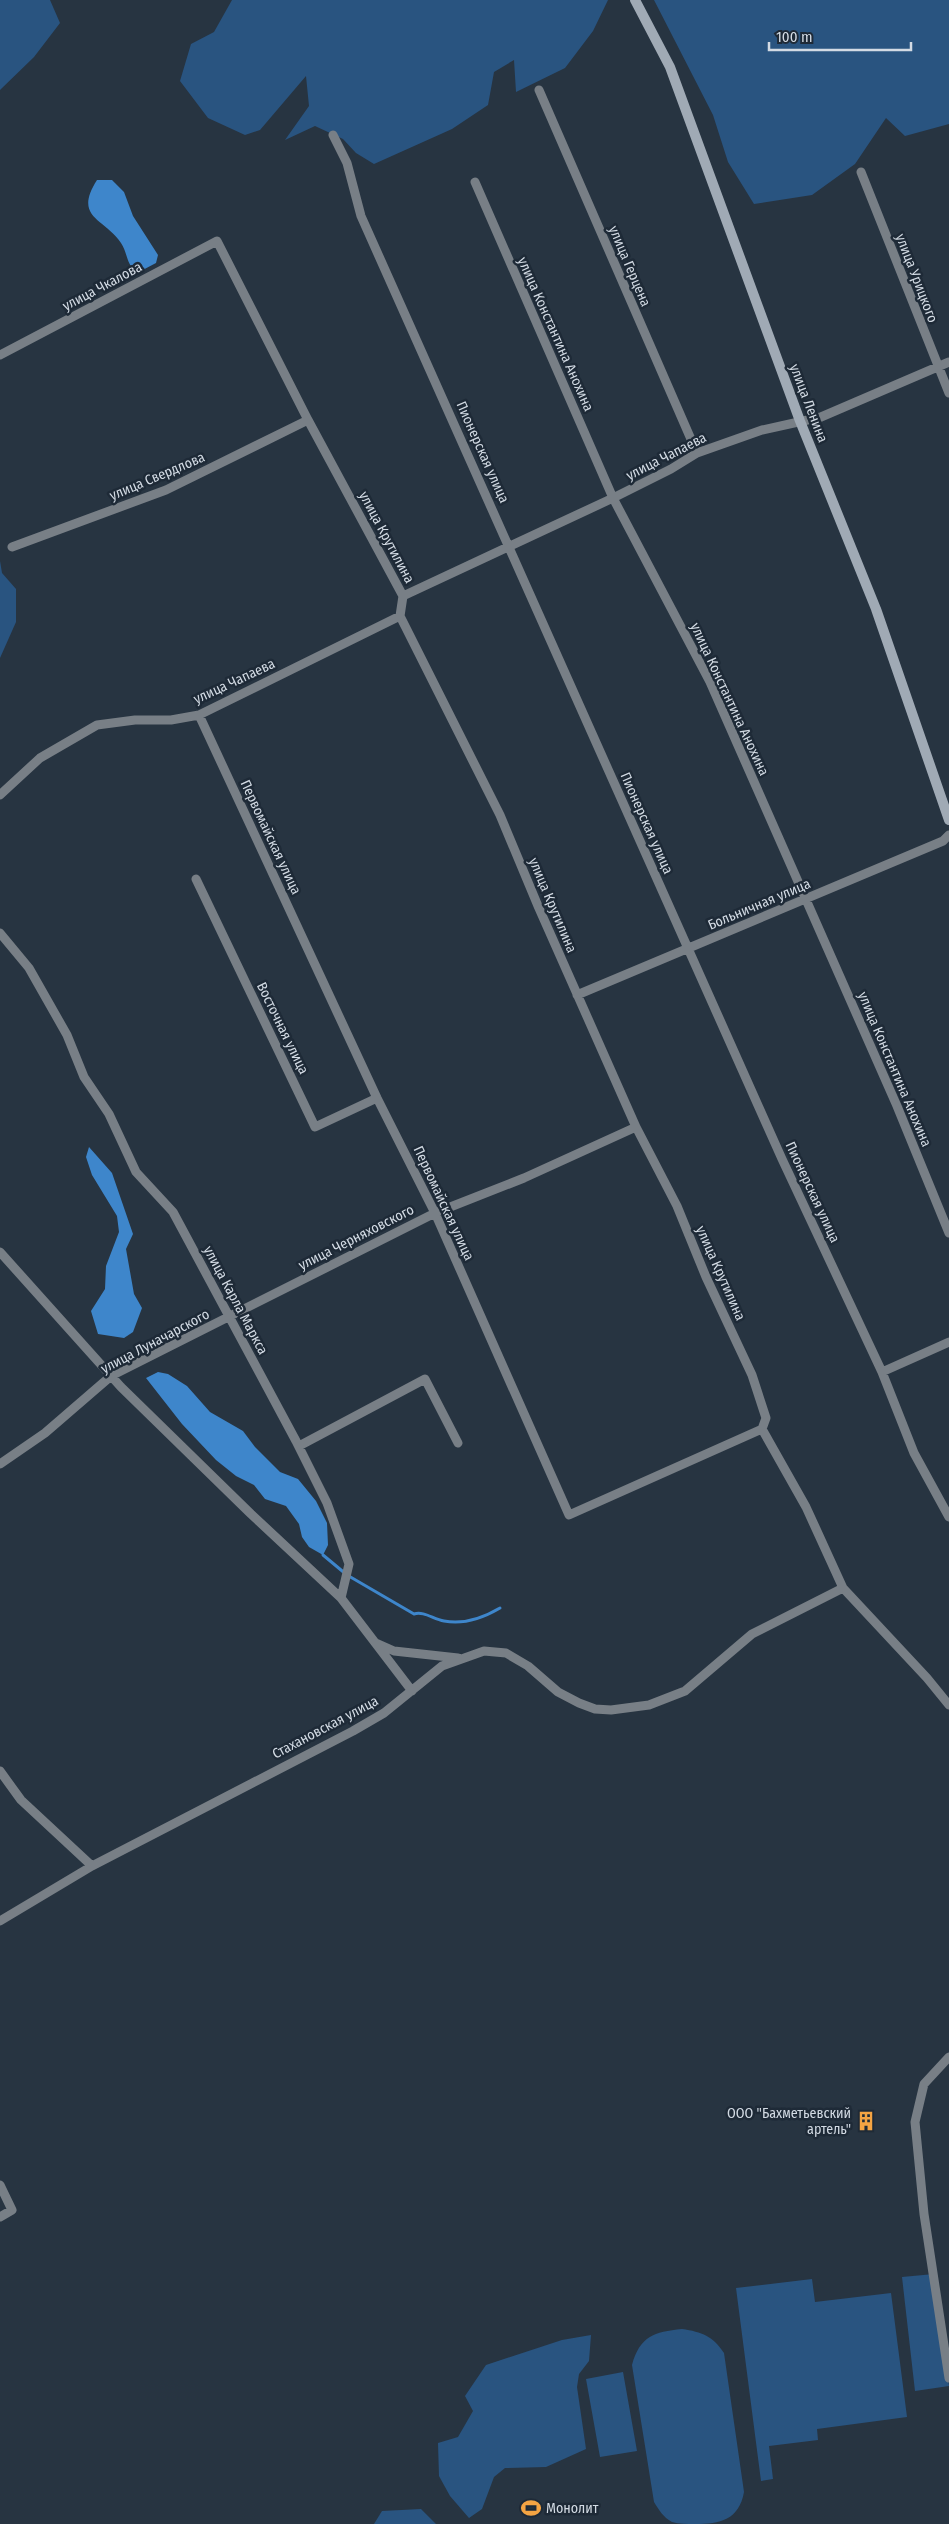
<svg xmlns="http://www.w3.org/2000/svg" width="949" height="2524" viewBox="0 0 949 2524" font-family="'Fira Sans Condensed',sans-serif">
	<rect width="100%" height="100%" fill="#273441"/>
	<path fill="#295480" d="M0,0H50L60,23L34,57L0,90Z
		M232,0H608L593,31L565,68L516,92L514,60L494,72L488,105L452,129L374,164L356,153L343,139L315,126L285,140L309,106L306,76L260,130L245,135L208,118L180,81L191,44L214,32Z
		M654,0H949V124L905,136L886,118L855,164L812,195L754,204L728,162L713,115Z
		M0,561L2,573L16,589V622L0,658Z
		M934,2274L949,2386L915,2391L902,2277Z
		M812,2279L815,2302L891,2293L907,2417L817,2429L818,2440L769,2446L773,2479L761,2481L736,2288Z
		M682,2329C702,2332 713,2336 724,2353L744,2492C739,2520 720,2524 695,2524C687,2524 679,2524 672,2522C663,2517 659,2510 654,2502L632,2365C640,2336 654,2332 682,2329Z
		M591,2335L589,2361L579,2374L577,2387L586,2449L546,2467L505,2468L494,2477L482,2509L469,2518L450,2496L439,2476L438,2443L458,2437L473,2411L465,2396L486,2365L562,2340Z
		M623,2372L637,2451L600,2457L586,2379Z
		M421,2509L436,2524H374L382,2511Z"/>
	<path fill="#3e86cb" d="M97,180H112L124,192L133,216L158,255L156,263L137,273C126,264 128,254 121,243C104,218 73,218 97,180Z
		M89,1147L112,1173L133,1234L126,1249L134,1294L142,1308L133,1332L124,1338L98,1334L91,1311L105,1289L106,1266L119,1232L117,1216L92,1175L86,1157Z
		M158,1372L168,1374L187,1386L210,1412L243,1431L255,1447L280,1472L298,1479L316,1501L327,1523L328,1545L323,1555L309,1547L302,1537L299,1524L286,1506L265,1499L254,1485L236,1476L216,1460L182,1424L146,1378Z"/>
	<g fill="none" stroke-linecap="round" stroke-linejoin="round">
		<path stroke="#3e86cb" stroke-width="3" d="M323,1555L347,1575L414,1614C424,1611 433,1619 444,1621C464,1625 483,1618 500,1608"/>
		<path stroke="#787f86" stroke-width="9" d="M539,90L697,453
			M333,135L347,163L361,216L782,1159L882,1372L914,1453L949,1517
			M861,172L949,393
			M475,182L613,498L710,682L897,1106L949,1233
			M0,355L217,241L308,420L403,596L400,616L500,815L538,906L636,1127L677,1206L706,1277L752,1375L766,1418L762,1429L806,1507L843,1588L927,1678L949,1705
			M12,547L166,490L308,420
			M403,596L613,498L671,469L697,453L762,430L821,417L949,362
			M199,715L377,1098L435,1213L569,1515L762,1429
			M0,795L40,758L97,725L135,720H171L199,715L400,616
			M196,879L315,1127L377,1098
			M0,933L29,968L67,1035L84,1077L109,1114L136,1172L173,1212L296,1441L327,1503L349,1564L341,1598L412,1691
			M577,995L943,841L949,835
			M0,1252L121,1387L251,1514L341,1598
			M882,1372L949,1342
			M299,1446L425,1379L458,1443
			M0,1464L45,1433L111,1376L435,1213L524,1178L636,1127
			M376,1643L394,1651L458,1658
			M0,1771L21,1800L92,1866
			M0,1921L92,1866L353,1731L384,1713L442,1666L484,1651L506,1653L528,1666L558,1692L579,1703L595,1709L611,1710L649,1705L685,1691L752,1634L843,1588
			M949,2057L924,2084L915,2122L924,2214L949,2378
			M0,2185L12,2210L0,2217"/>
		<path stroke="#a0aab5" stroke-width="10" d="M635,0L670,67L800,421L876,609L949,820"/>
	</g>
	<defs>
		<symbol id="building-bare" viewBox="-9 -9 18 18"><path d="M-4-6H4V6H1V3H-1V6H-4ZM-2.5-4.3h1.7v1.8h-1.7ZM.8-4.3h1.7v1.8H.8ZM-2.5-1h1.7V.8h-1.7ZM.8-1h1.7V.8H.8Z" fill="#f4a443" stroke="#1e2a37" stroke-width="2.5" paint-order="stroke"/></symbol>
		<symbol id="stadium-bare" viewBox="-9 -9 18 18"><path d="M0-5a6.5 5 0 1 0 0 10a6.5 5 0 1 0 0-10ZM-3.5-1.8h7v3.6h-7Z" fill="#f4a443" stroke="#1e2a37" stroke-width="2.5" paint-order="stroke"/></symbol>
	</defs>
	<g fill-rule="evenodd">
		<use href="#building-bare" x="852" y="2107" width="28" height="28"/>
		<use href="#stadium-bare" x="517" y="2494" width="28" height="28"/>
	</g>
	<g text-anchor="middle" stroke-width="5" stroke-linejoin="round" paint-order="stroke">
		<g font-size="14" fill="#d3dbe4" stroke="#1e2a37">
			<text transform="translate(630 266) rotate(67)" y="5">улица Герцена</text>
			<text transform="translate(917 278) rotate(69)" y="5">улица Урицкого</text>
			<text transform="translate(102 286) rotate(-28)" y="5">улица Чкалова</text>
			<text transform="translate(556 334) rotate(66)" y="5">улица Константина Анохина</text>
			<text transform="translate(809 403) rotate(69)" y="5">улица Ленина</text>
			<text transform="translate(483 452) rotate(66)" y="5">Пионерская улица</text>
			<text transform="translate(666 456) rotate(-27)" y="5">улица Чапаева</text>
			<text transform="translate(157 476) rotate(-23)" y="5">улица Свердлова</text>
			<text transform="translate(387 537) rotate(62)" y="5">улица Крутилина</text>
			<text transform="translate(234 681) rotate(-25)" y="5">улица Чапаева</text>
			<text transform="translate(730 699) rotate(65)" y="5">улица Константина Анохина</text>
			<text transform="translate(647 823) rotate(66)" y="5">Пионерская улица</text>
			<text transform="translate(271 837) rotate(65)" y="5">Первомайская улица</text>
			<text transform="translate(759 904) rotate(-23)" y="5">Больничная улица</text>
			<text transform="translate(553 905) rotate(67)" y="5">улица Крутилина</text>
			<text transform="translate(283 1028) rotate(64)" y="5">Восточная улица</text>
			<text transform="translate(895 1069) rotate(67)" y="5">улица Константина Анохина</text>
			<text transform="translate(813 1192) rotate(65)" y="5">Пионерская улица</text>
			<text transform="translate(444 1203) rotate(65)" y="5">Первомайская улица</text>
			<text transform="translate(356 1237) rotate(-27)" y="5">улица Черняховского</text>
			<text transform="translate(721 1273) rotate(66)" y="5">улица Крутилина</text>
			<text transform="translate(236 1300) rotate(62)" y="5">улица Карла Маркса</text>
			<text transform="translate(155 1341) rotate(-28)" y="5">улица Луначарского</text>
			<text transform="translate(325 1727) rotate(-28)" y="5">Стахановская улица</text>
		</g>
		<g font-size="14" fill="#d3dbe4" stroke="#1e2a37" text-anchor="end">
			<text x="851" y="2118">ООО "Бахметьевский<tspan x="851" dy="16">артель"</tspan></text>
			<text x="546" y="2513" text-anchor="start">Монолит</text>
		</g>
	</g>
	<path d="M769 42v8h142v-8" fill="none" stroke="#d3dbe4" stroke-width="2.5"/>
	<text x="776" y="42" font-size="15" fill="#d3dbe4" stroke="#1e2a37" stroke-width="4" paint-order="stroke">100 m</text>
</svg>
